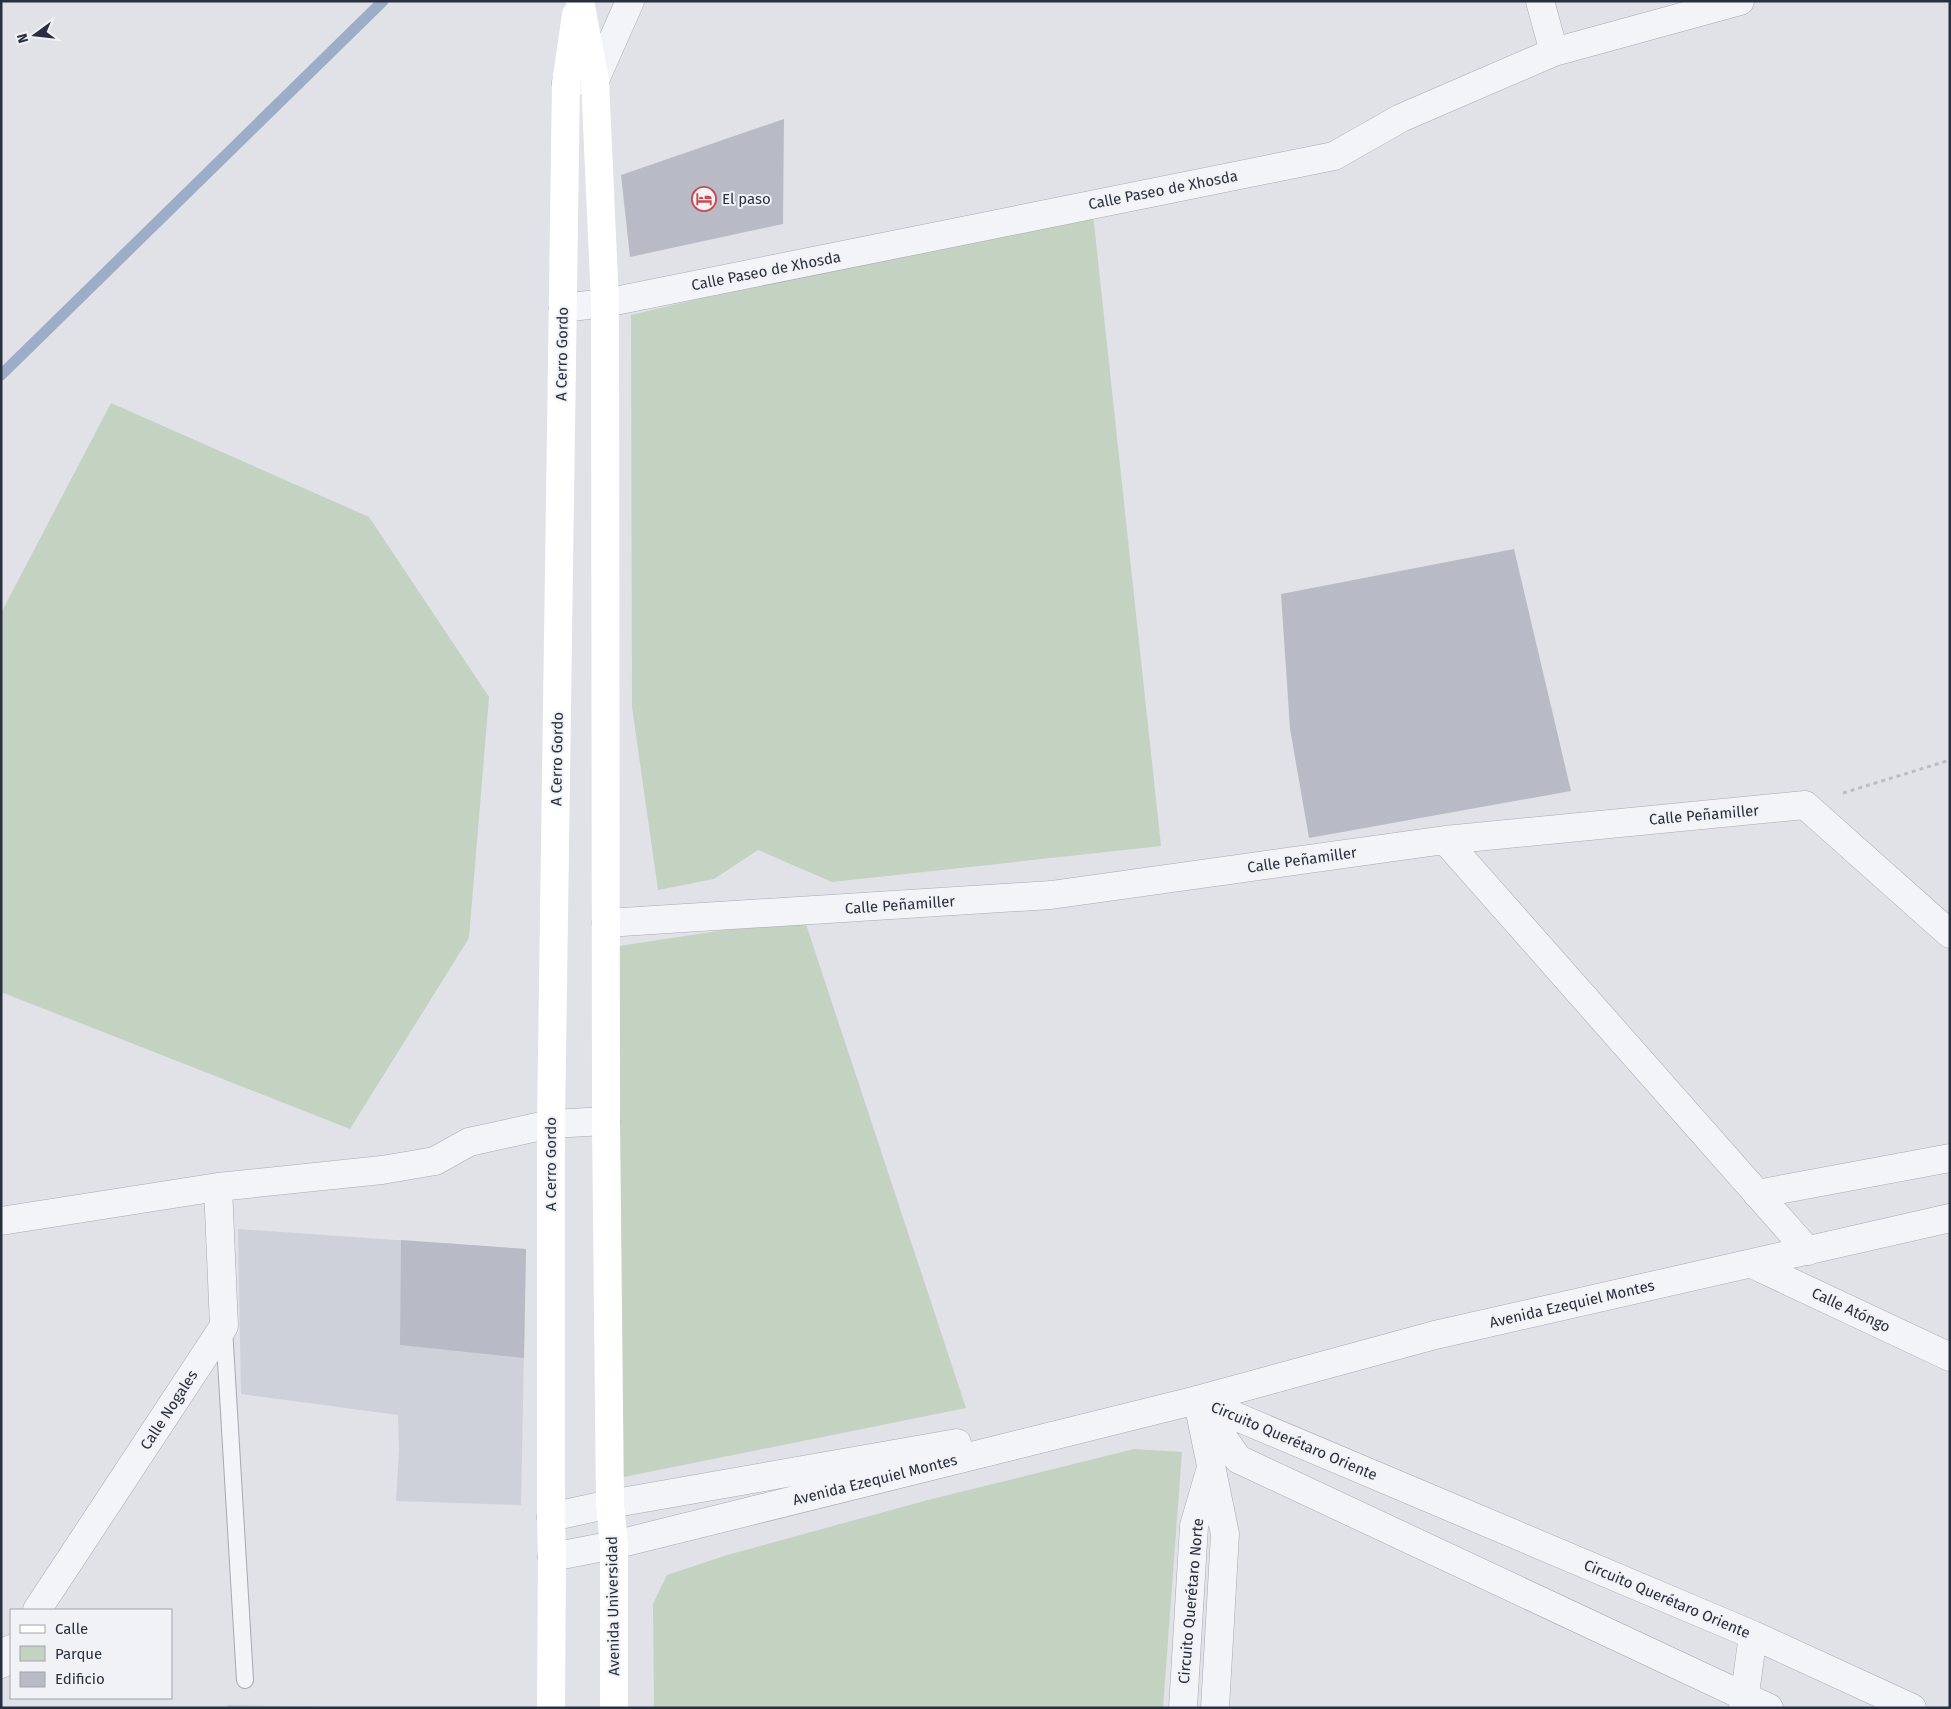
<svg xmlns="http://www.w3.org/2000/svg" width="1951" height="1709" viewBox="0 0 1951 1709" font-family="'Fira Sans',sans-serif">
	<rect width="100%" height="100%" fill="#e0e2e8"/>
	<path fill="#ced1da" d="M238,1229L526,1249L521,1505L396,1501L399,1449L398,1415L241,1394Z"/>
	<path fill="#c4d2c2" d="M1092,205L1161,846L832,882L758,850L714,879L658,890L632,707L631,315Z
		M111,403L369,517L489,697L469,938L350,1129L1,992V613Z
		M804,918L966,1408L619,1478V946Z
		M1134,1449L1182,1452L1163,1708H654L653,1604L667,1575L727,1555L928,1500Z
		M227,1705L379,1708H228Z"/>
	<g fill="none" stroke-linecap="round" stroke-linejoin="round">
		<path stroke="#9dadc7" stroke-width="11" d="M1,375L383,1"/>
	</g>
	<path fill="#b8bbc5" d="M784,119L783,224L630,257L621,175Z
		M1514,549L1571,791L1309,838L1290,729L1281,594Z
		M401,1240L526,1249L524,1358L400,1345Z"/>
	<g fill="none" stroke-linecap="round" stroke-linejoin="round">
		<defs>
			<path id="service" d="M224,1328L245,1680"/>
			<path id="minor" d="M1540,1L1554,52
				M566,83L595,80L630,1
				M563,308L605,303L1334,156L1401,118L1554,52L1740,1
				M1445,840L1808,1251
				M606,923L1051,895L1445,840L1805,805L1950,934
				M1757,1194L1950,1158
				M1,1221L218,1187L382,1170L435,1161L469,1142L551,1124L606,1121
				M1752,1264L1950,1357
				M1197,1400L1753,1635L1912,1708
				M1197,1400L1238,1459L1769,1708
				M1200,1412L1225,1534L1215,1708
				M37,1610L224,1326L218,1187
				M1,1664L11,1649
				M1183,1708L1194,1526L1210,1471
				M1743,1708L1753,1635"/>
			<path id="tertiary" d="M551,1517L610,1504L957,1443
				M552,1557L614,1545L1197,1400L1435,1335L1950,1218"/>
		</defs>
		<use href="#service" stroke="#a5a9b2" stroke-width="18"/>
		<use href="#minor" stroke="#a5a9b2" stroke-width="29"/>
		<use href="#tertiary" stroke="#a5a9b2" stroke-width="29"/>
		<path stroke="#babdc3" stroke-width="3" stroke-dasharray="4 4" stroke-linecap="butt" d="M1843,793L1950,760"/>
		<use href="#service" stroke="#f3f4f7" stroke-width="16"/>
		<use href="#minor" stroke="#f3f4f7" stroke-width="28"/>
		<use href="#tertiary" stroke="#f3f4f7" stroke-width="28"/>
		<path stroke="#fff" stroke-width="28" d="M580,1L595,80L605,303L606,1121L610,1504L614,1545V1708
			M551,1708L552,1557L551,1517V1124L566,83L576,15"/>
	</g>
	<defs>
		<symbol id="hotel-ring" viewBox="-11 -11 22 22"><circle r="9.5" fill="#f0f2f6" stroke="#c84b50" stroke-width="1.5"/><path d="M-6-4.5h1.5V1H6V5H4.5V3h-9V5H-6ZM-4 0a1.8 1.8 0 1 1 3.6 0ZM.5 0V-2.5h3Q6-2.5 6 0Z" fill="#c84b50"/></symbol>
	</defs>
	<g fill-rule="evenodd">
		<use href="#hotel-ring" x="690" y="185" width="28" height="28"/>
	</g>
	<g text-anchor="middle" stroke-width="4" stroke-linejoin="round" paint-order="stroke">
		<g font-size="15" fill="#292f3f" stroke="#f0f2f6">
			<text transform="translate(1163 190) rotate(-11)" y="5">Calle Paseo de Xhosda</text>
			<text transform="translate(766 271) rotate(-11)" y="5">Calle Paseo de Xhosda</text>
			<text transform="translate(562 354) rotate(-89)" y="5">A Cerro Gordo</text>
			<text transform="translate(557 759) rotate(-89)" y="5">A Cerro Gordo</text>
			<text transform="translate(1704 815) rotate(-5)" y="5">Calle Peñamiller</text>
			<text transform="translate(1302 860) rotate(-8)" y="5">Calle Peñamiller</text>
			<text transform="translate(900 905) rotate(-4)" y="5">Calle Peñamiller</text>
			<text transform="translate(551 1164) rotate(-90)" y="5">A Cerro Gordo</text>
			<text transform="translate(1572 1304) rotate(-13)" y="5">Avenida Ezequiel Montes</text>
			<text transform="translate(1851 1310) rotate(25)" y="5">Calle Atóngo</text>
			<text transform="translate(169 1410) rotate(-57)" y="5">Calle Nogales</text>
			<text transform="translate(1294 1441) rotate(23)" y="5">Circuito Querétaro Oriente</text>
			<text transform="translate(875 1480) rotate(-14)" y="5">Avenida Ezequiel Montes</text>
			<text transform="translate(1667 1599) rotate(23)" y="5">Circuito Querétaro Oriente</text>
			<text transform="translate(1191 1601) rotate(-85)" y="5">Circuito Querétaro Norte</text>
			<text transform="translate(613 1606) rotate(-91)" y="5">Avenida Universidad</text>
		</g>
		<g font-size="15" fill="#292f3f" stroke="#f0f2f6" text-anchor="start">
			<text x="722" y="204">El paso</text>
		</g>
	</g>
	<rect width="1951" height="1709" fill="none" stroke="#292f3f" stroke-width="5"/>
	<rect x="10" y="1609" width="162" height="90" fill="#f0f2f6" stroke="#a0a4ad"/>
	<rect x="20" y="1625" width="25" height="8" fill="#ffffff" stroke="#a0a4ad"/>
	<text x="55" y="1634" font-size="15" fill="#292f3f">Calle</text>
	<rect x="20" y="1646" width="25" height="15" fill="#c4d2c2" stroke="#a0a4ad"/>
	<text x="55" y="1659" font-size="15" fill="#292f3f">Parque</text>
	<rect x="20" y="1672" width="25" height="15" fill="#b8bbc5" stroke="#a0a4ad"/>
	<text x="55" y="1684" font-size="15" fill="#292f3f">Edificio</text>
	<g transform="translate(35 35) rotate(255)" stroke="#f0f2f6" stroke-width="4" paint-order="stroke">
	<path d="M0-4L9 19L0 12L-9 19Z" fill="#292f3f"/>
	<text y="-8" font-size="14" font-weight="bold" text-anchor="middle" fill="#292f3f">N</text>
	</g>
</svg>
